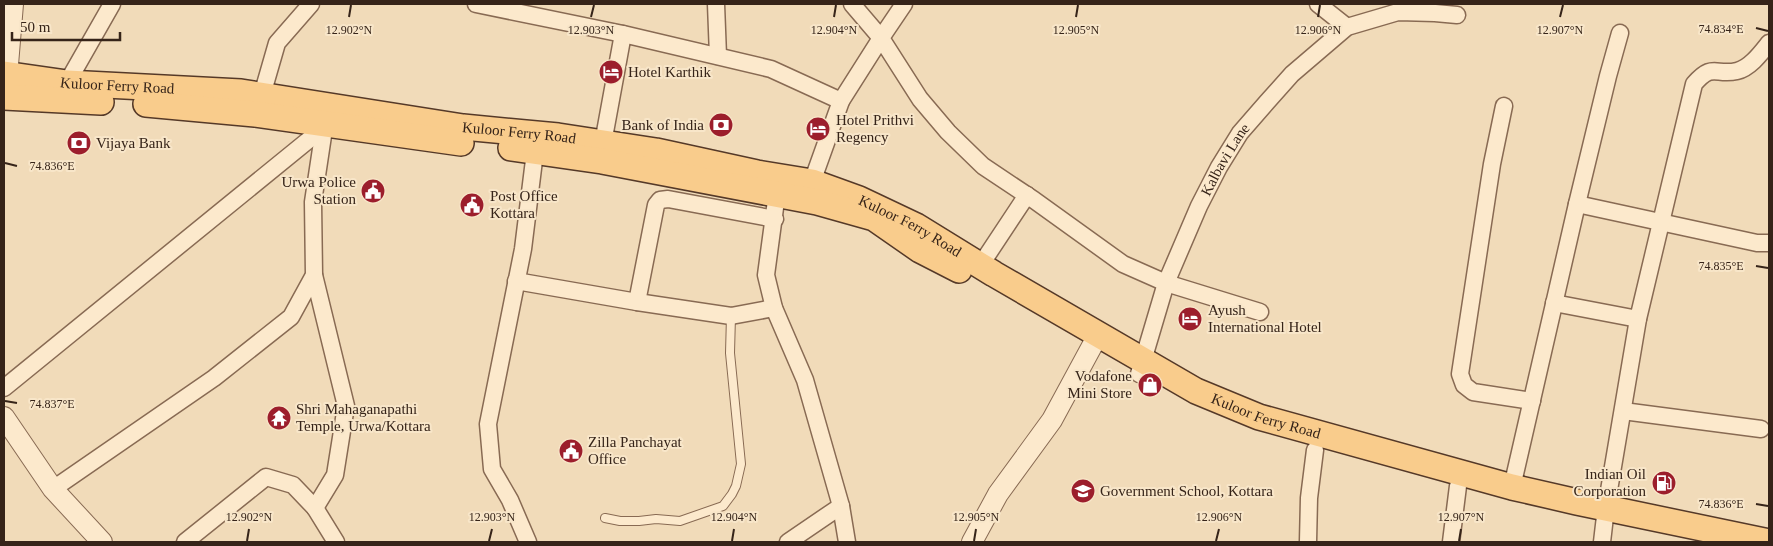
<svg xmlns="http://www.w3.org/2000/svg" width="1773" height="546" viewBox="0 0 1773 546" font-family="Georgia,serif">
	<rect width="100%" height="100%" fill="#f1dbb9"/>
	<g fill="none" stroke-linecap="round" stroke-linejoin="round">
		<defs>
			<path id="service" d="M605,518L620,521H639L656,519L680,521L723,506L732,494L736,486L741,464L730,353L731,316"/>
			<g id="minor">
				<path d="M476,4L623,34"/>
				<path d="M716,4L718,56"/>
				<path d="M904,4L881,38L920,99L948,132L983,166L1034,200L1123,264L1166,283L1260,312"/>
				<path d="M1318,4L1347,27"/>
				<path d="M67,83L112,4"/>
				<path d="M262,95L277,43L311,4"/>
				<path d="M1504,106L1492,164L1460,374L1464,385L1473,392L1532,401"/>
				<path d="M603,143L623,34L771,69L841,101"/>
				<path d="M812,182L841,101L881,38L852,4"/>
				<path d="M777,193L766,275L774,308L805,380L841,506L847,542"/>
				<path d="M1577,204L1757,243H1769"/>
				<path d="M980,266L1027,195"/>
				<path d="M314,275L346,406L335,475L315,508"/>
				<path d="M516,281L637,302L731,316L774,308"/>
				<path d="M637,302L656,205L660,200L668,199L775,219"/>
				<path d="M1554,303L1638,319"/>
				<path id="s1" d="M1139,374L1166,283L1199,206L1219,167L1240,133L1267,102L1292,74L1347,27L1398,12L1435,13L1457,15"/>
				<path d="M4,388L327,125"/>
				<path d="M1623,411L1761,429"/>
				<path d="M1512,487L1577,204L1608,76L1620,33"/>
				<path d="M53,489L214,378L291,317L314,275L313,202L324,129"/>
				<path d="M185,542L266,477L293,485L315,508L336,542"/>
				<path d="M528,542L510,500L492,469L488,424L523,249L536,144"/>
				<path d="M788,542L841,506"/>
				<path d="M1308,542L1309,498L1315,450"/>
				<path d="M1451,542L1458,486"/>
				<path d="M1602,542L1606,508L1638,319L1694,84C1713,62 1715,76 1737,71C1750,68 1761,53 1769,43"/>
			</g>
			<path id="tertiary" d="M6,89L13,4
				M4,417L53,489L102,542
				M972,542L998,494L1052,420L1098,335"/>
			<g id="primary">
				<path id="s2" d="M4,74L67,83L241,92L463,127L558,136L656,151L757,173L812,182L859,199L916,226L994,274L1196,391L1259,417L1512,487L1577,502L1769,542"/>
				<path d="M4,97L101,102"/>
				<path d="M146,104L255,114L461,143"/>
				<path d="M511,148L602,161L817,202L874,218L920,250L959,270"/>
			</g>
		</defs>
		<use href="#service" stroke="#886a53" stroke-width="10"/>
		<use href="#minor" stroke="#886a53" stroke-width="19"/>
		<use href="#tertiary" stroke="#886a53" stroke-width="22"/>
		<use href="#primary" stroke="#553928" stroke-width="28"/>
		<use href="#service" stroke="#fce9cc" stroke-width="8"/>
		<use href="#minor" stroke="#fce9cc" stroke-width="16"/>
		<use href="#tertiary" stroke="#fce9cc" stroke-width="20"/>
		<use href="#primary" stroke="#f9cc8c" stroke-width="25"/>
	</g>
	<path fill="none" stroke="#362419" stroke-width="2" d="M349,17L351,5M591,17L594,5M834,17L836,5M1076,17L1078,5M1318,17L1320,5M1560,17L1563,5M1756,28L1768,31M5,163L17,166M1756,266L1768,268M5,401L17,403M1756,504L1768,506M247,541L249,529M489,541L492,529M732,541L734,529M974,541L976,529M1216,541L1219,529M1459,541L1461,529"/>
	<defs>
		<symbol id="hotel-disc" viewBox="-11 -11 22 22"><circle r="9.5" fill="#9c1e2c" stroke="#f8e6c9"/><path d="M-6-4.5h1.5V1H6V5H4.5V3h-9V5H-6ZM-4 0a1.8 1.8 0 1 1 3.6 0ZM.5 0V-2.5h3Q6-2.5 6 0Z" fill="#fff"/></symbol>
		<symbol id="bank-disc" viewBox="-11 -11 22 22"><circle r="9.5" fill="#9c1e2c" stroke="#f8e6c9"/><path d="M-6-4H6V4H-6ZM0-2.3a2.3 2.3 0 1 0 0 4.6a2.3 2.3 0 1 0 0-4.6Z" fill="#fff"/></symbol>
		<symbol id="civic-disc" viewBox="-11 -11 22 22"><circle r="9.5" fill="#9c1e2c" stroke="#f8e6c9"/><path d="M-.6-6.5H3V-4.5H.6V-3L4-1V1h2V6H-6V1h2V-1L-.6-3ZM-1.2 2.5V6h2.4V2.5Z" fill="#fff"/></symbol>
		<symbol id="shop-disc" viewBox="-11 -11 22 22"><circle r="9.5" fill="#9c1e2c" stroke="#f8e6c9"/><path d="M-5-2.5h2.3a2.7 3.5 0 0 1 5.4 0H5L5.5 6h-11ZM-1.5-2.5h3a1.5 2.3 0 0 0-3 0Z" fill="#fff"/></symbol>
		<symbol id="temple-disc" viewBox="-11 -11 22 22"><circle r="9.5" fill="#9c1e2c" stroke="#f8e6c9"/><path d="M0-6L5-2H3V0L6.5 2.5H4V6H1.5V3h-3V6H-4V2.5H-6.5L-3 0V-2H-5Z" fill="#fff"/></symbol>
		<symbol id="fuel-disc" viewBox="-11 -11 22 22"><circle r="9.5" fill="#9c1e2c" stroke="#f8e6c9"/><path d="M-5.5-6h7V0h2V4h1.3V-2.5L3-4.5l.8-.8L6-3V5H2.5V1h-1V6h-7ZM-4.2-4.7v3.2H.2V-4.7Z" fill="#fff"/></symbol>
		<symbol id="school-disc" viewBox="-11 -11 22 22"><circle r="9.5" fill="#9c1e2c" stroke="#f8e6c9"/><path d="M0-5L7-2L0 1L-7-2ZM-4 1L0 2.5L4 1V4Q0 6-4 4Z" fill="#fff"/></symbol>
	</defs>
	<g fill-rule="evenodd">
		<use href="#hotel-disc" x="597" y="58" width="28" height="28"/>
		<use href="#bank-disc" x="707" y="111" width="28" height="28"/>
		<use href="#hotel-disc" x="804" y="115" width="28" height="28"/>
		<use href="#bank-disc" x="65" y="129" width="28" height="28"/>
		<use href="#civic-disc" x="359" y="177" width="28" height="28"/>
		<use href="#civic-disc" x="458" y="191" width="28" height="28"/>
		<use href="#hotel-disc" x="1176" y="305" width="28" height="28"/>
		<use href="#shop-disc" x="1136" y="371" width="28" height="28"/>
		<use href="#temple-disc" x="265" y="404" width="28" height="28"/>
		<use href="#civic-disc" x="557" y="437" width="28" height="28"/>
		<use href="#fuel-disc" x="1650" y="469" width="28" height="28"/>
		<use href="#school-disc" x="1069" y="477" width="28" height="28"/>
	</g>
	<g text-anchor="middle" stroke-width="4" stroke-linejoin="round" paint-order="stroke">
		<g font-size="15" fill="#362419" stroke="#f8e6c9" text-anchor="start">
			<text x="628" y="77">Hotel Karthik</text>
			<text x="836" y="125">Hotel Prithvi<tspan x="836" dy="17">Regency</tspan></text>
			<text x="704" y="130" text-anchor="end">Bank of India</text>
			<text x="96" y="148">Vijaya Bank</text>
			<text x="356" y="187" text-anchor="end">Urwa Police<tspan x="356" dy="17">Station</tspan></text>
			<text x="490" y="201">Post Office<tspan x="490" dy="17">Kottara</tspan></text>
			<text x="1208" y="315">Ayush<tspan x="1208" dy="17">International Hotel</tspan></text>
			<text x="1132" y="381" text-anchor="end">Vodafone<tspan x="1132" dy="17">Mini Store</tspan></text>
			<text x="296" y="414">Shri Mahaganapathi<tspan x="296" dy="17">Temple, Urwa/Kottara</tspan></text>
			<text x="588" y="447">Zilla Panchayat<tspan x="588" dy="17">Office</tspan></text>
			<text x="1646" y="479" text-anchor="end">Indian Oil<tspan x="1646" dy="17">Corporation</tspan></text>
			<text x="1100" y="496">Government School, Kottara</text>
		</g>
		<g font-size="15" fill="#362419" stroke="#f8e6c9">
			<text dy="5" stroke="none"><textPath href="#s2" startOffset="114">Kuloor Ferry Road</textPath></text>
			<text dy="5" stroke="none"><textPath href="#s2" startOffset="519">Kuloor Ferry Road</textPath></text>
			<text dy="5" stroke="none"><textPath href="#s1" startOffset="232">Kalbavi Lane</textPath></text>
			<text dy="5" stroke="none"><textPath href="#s2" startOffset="924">Kuloor Ferry Road</textPath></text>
			<text dy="5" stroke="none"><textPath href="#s2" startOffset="1329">Kuloor Ferry Road</textPath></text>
		</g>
	</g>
	<g font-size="12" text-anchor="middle" fill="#362419" stroke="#f8e6c9" stroke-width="4" stroke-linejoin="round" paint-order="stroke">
		<text x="1721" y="33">74.834°E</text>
		<text x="349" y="34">12.902°N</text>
		<text x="591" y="34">12.903°N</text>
		<text x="834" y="34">12.904°N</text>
		<text x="1076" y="34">12.905°N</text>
		<text x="1318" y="34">12.906°N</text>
		<text x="1560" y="34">12.907°N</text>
		<text x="52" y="170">74.836°E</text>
		<text x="1721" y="270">74.835°E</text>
		<text x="52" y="408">74.837°E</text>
		<text x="1721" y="508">74.836°E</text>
		<text x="249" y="521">12.902°N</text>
		<text x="492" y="521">12.903°N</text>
		<text x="734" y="521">12.904°N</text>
		<text x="976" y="521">12.905°N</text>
		<text x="1219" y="521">12.906°N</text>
		<text x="1461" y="521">12.907°N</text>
	</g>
	<rect width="1773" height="546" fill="none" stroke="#362419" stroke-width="10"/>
	<path d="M12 32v8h108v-8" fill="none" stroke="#362419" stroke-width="2.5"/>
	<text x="20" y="32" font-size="15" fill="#362419" stroke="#f8e6c9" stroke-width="4" paint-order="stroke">50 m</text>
</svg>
